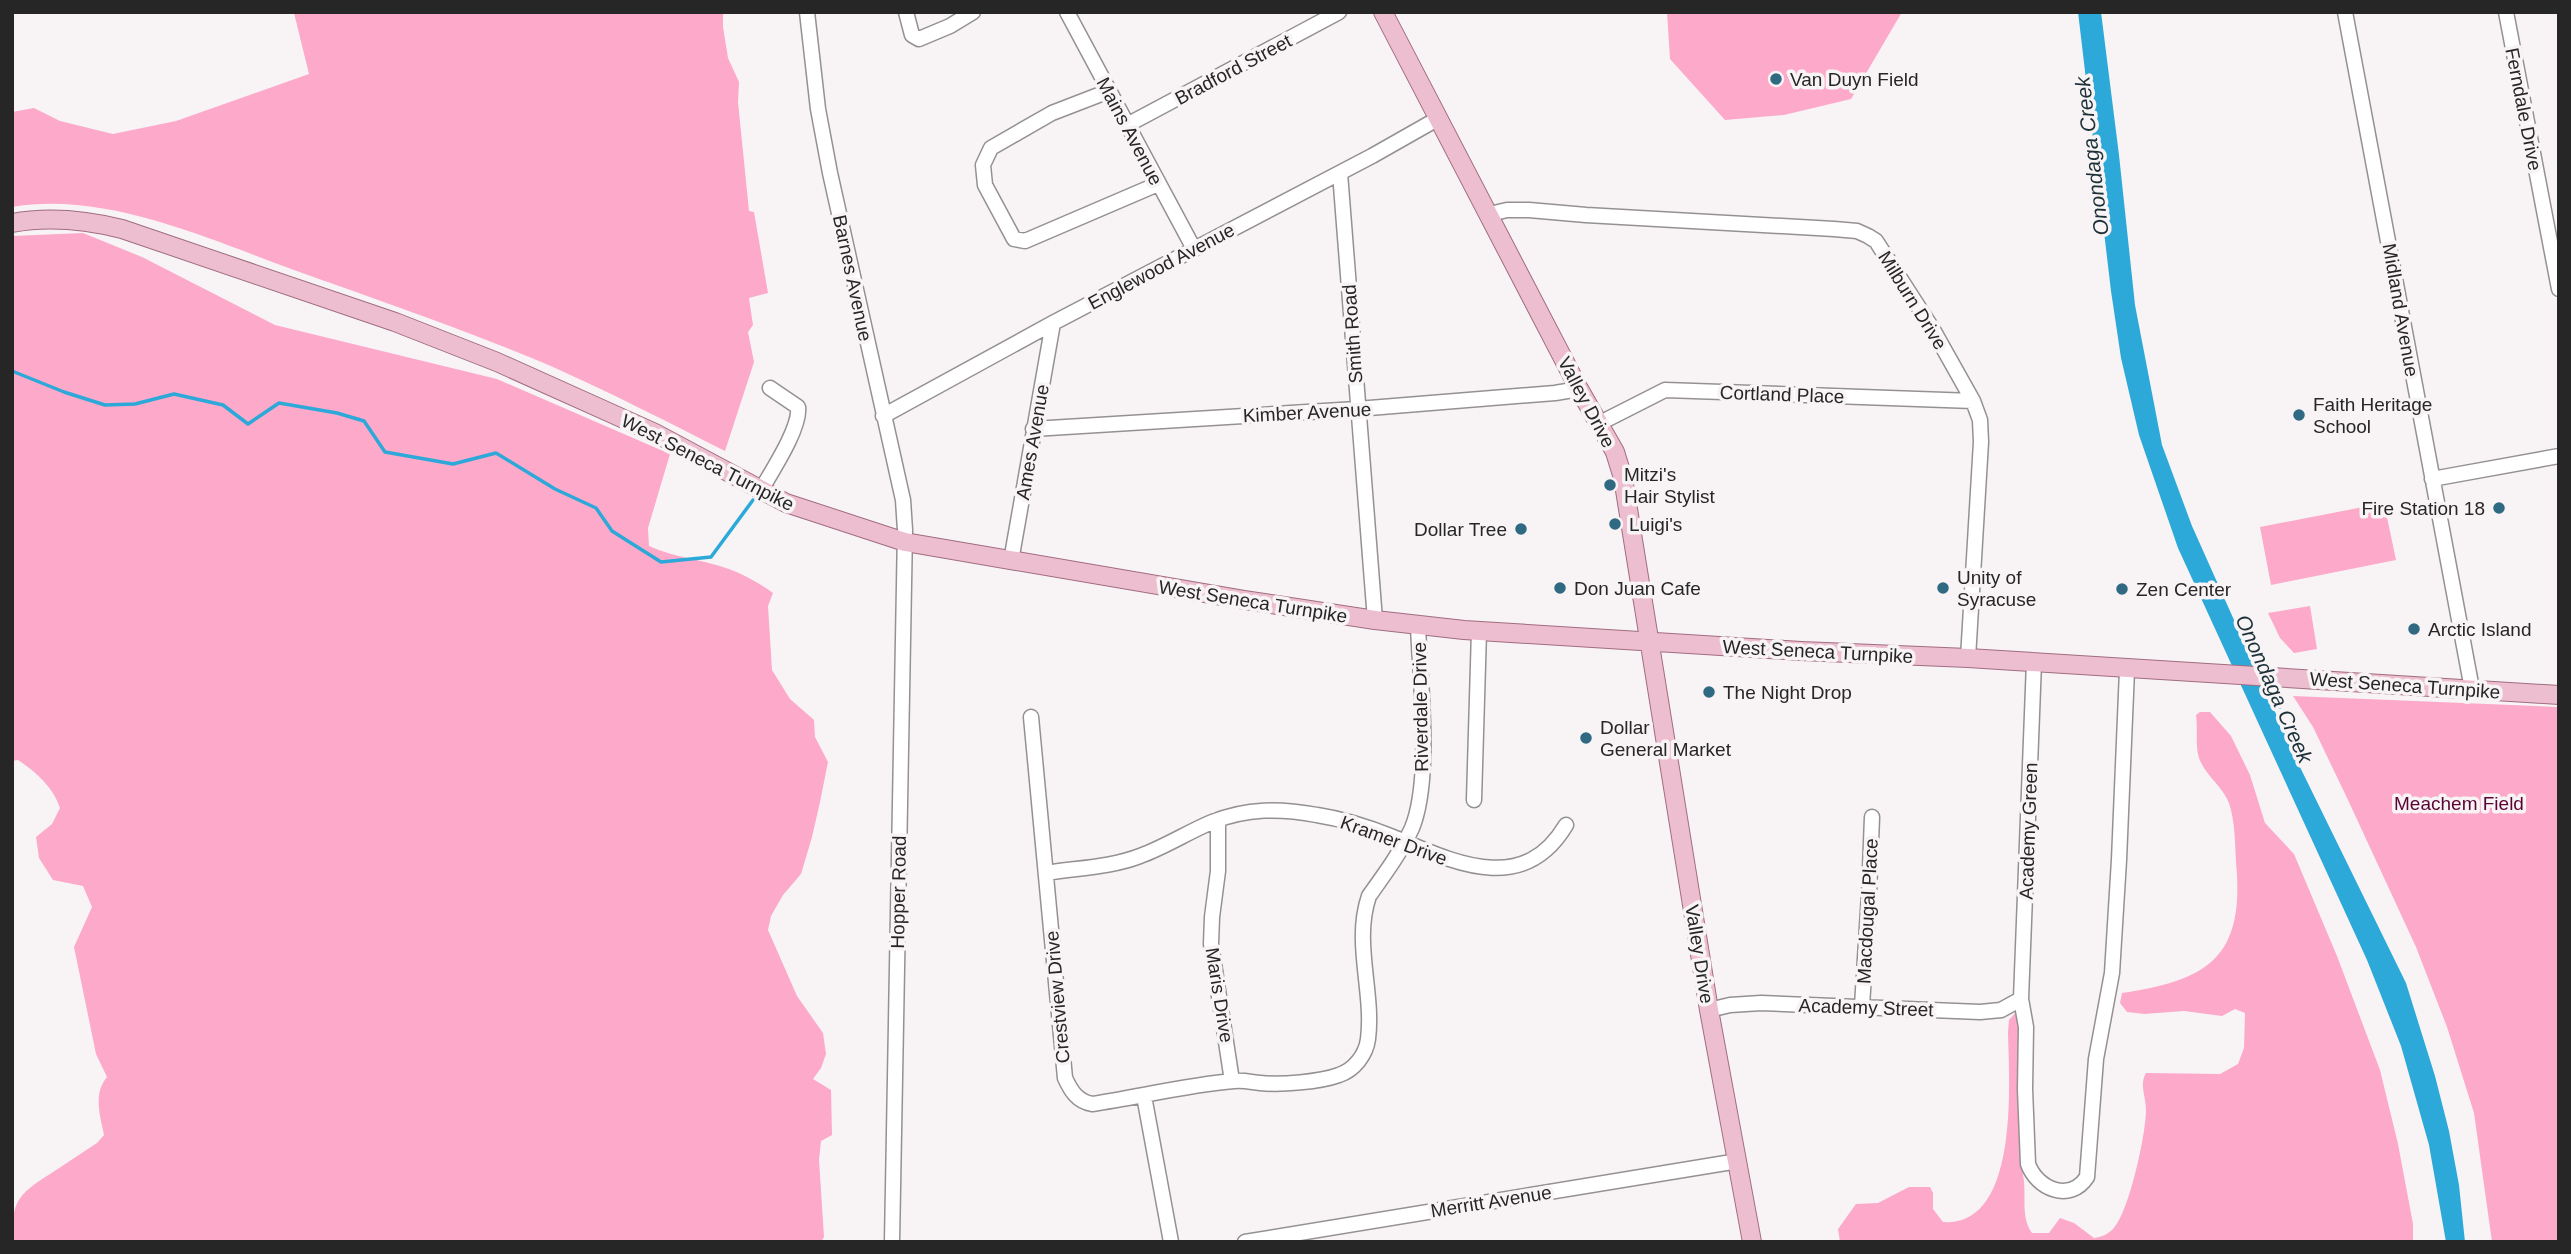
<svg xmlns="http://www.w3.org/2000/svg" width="2571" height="1254" viewBox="0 0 2571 1254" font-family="Arial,sans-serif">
	<rect width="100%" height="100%" fill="#f8f4f5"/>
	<path fill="#fca9ca" d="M296,12H723V27L728,58L739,82L738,102L749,211L754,212L768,293L749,298L753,325L748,332L754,362L725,451C668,422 611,393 553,367C468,331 381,301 294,270C208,239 106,191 12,207V112L34,108L60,121L113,134L176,121L309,74L294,13Z
		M1667,12H1902L1851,99L1784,115L1725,120L1670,59Z
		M83,233L142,257L275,325L497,379L670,454L648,528L649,546C675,558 702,559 729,569C745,575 759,583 773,593L768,606L772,670L790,699L814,720L815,737L828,762L820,802L812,837L801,874L783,895L771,916L768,930L797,996L823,1033L826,1054L821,1068L813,1079L831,1090L832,1135L821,1141L819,1160L824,1237L821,1242H12C12,1201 17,1195 50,1174C66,1164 81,1153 97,1143L104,1135C100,1115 93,1094 107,1077L96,1054L74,947L92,907L83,886L53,880L39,858L36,837L52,824L60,808C53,787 36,772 18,760L12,761V236Z
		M2384,503L2396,560L2271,585L2260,527Z
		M2310,606L2317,649L2294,653L2280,638L2268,613Z
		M2293,696L2559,707V1242H2492L2474,1113L2447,1027L2416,947L2348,800L2313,727Z
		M2200,712H2210L2231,736L2250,775L2265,823L2294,854L2337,956L2380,1070L2398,1144L2413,1224V1242H1840L1838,1229L1856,1204L1878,1203L1909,1187H1930L1933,1193V1209L1943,1222C2020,1227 2009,1082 2008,1032L2009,1020L2016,1012L2019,1015L2023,1175C2027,1194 2020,1217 2032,1233H2049L2060,1218L2074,1223L2094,1238C2101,1237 2107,1235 2113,1229C2129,1213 2146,1134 2146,1110C2146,1096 2139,1085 2146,1073L2220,1074L2238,1064L2244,1048L2245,1013L2235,1009L2222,1016L2184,1011L2144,1014L2127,1012L2120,1003L2122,993C2209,980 2245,957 2236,862C2235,843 2235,821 2229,803C2223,787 2205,775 2199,758C2195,747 2198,728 2196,715Z"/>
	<path fill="#2da9d9" d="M2078,12H2101L2119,155L2135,305L2162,445L2192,526L2297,761L2406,983L2435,1076L2449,1131L2459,1185L2465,1242H2446L2429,1145L2401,1046L2367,960L2178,548L2139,435L2121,358L2111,291Z"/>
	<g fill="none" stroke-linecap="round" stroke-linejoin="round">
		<path stroke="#2da9d9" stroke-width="3.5" d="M12,371L64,392L105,405L135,404L174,394L223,405L248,424L279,403L337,413L364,421L385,452L453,464L496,453L555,489L596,508L612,531L661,562L711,557L753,500
			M2269,705L2280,707"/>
		<defs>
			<path id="minor" d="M807,12L818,109L830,173L903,500L905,530L892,1242
				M906,12L912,35L919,39L950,26L973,12
				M1067,12L1194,249
				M2345,12L2472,689
				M2506,12L2559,289
				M1109,91L1052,113L991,148L983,165L985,185L1014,239L1025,241L1158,184
				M1127,125L1339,12
				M1340,173L1375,620
				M1490,214L1507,210H1529L1586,215L1834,229L1857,231L1868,236L1876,241L1932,328L1973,401L1980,420L1981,442L1968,658
				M883,416L1053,323L1372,156L1439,118
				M1600,423L1665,390L1973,401
				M1033,429L1357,409L1555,393L1579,389
				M2432,479L2559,456
				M761,490C772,471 801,427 798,407L770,388
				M1011,561L1053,323
				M2034,662L2021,999L2026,1027L2025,1089L2028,1164C2037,1189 2070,1203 2087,1177L2096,1059L2112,973L2119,860L2127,670
				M1031,717L1065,1078C1071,1091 1077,1101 1092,1104C1139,1097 1186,1085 1234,1081C1243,1080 1251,1082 1260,1083C1281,1085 1320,1082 1339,1075C1354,1070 1366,1055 1368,1039C1374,992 1353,942 1369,896C1384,875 1401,852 1412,828C1432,779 1420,680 1418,626
				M1474,800L1479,631
				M1218,820V871L1212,917L1211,944L1232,1081
				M1046,873C1077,868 1112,867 1140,856C1165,847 1188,832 1212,822C1247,808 1280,808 1317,815C1343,819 1368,827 1393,837C1454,862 1523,897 1566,825
				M1862,1006L1869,894L1872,817
				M1709,1010L1730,1005L1761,1003L1980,1012L2001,1010L2021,999
				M1144,1096L1171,1242
				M1245,1242L1738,1161"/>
			<path id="major" d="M1383,12L1579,389L1615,452L1623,478L1709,1010L1752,1242
				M12,223C49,216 86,220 122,229L395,322L497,362L655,433L786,503L905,542L1245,600L1375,620L1464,630L1801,651L1968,658L2559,695"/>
		</defs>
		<use href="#minor" stroke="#959193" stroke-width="17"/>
		<use href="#major" stroke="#a06c80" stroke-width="20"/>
		<use href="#minor" stroke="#fff" stroke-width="14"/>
		<use href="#major" stroke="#edbdd0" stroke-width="18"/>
	</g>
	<g fill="#306982" stroke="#f8f4f5" stroke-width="2.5">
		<circle cx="1776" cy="79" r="7"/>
		<circle cx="2299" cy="415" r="7"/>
		<circle cx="1610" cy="485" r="7"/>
		<circle cx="2499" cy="508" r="7"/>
		<circle cx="1615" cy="524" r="7"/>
		<circle cx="1521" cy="529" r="7"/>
		<circle cx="1560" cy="588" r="7"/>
		<circle cx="1943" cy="588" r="7"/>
		<circle cx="2122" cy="589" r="7"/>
		<circle cx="2414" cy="629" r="7"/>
		<circle cx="1709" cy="692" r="7"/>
		<circle cx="1586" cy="738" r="7"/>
	</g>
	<g text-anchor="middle" stroke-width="7" stroke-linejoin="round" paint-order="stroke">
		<g font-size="19" fill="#272626" stroke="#f8f4f5">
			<text transform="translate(1233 69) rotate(-28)" y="7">Bradford Street</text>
			<text transform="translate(2524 109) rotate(79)" y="7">Ferndale Drive</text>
			<text transform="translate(1130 131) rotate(62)" y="7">Mains Avenue</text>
			<text transform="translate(1161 266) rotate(-28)" y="7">Englewood Avenue</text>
			<text transform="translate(853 278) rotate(78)" y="7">Barnes Avenue</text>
			<text transform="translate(1913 300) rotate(58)" y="7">Milburn Drive</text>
			<text transform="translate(2401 310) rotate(80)" y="7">Midland Avenue</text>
			<text transform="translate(1352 334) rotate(-94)" y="7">Smith Road</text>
			<text transform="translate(1782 394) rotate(2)" y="7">Cortland Place</text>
			<text transform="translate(1587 402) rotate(62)" y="7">Valley Drive</text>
			<text transform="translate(1307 412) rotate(-3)" y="7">Kimber Avenue</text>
			<text transform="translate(1032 442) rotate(-80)" y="7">Ames Avenue</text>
			<text transform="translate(708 462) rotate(27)" y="7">West Seneca Turnpike</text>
			<text transform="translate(1253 601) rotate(9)" y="7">West Seneca Turnpike</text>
			<text transform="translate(1818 651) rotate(3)" y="7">West Seneca Turnpike</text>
			<text transform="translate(2405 685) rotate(4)" y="7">West Seneca Turnpike</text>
			<text transform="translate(1420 707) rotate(-91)" y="7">Riverdale Drive</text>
			<text transform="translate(2028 831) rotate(-88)" y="7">Academy Green</text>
			<text transform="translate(1394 840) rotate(20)" y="7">Kramer Drive</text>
			<text transform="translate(898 892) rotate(-89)" y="7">Hopper Road</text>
			<text transform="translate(1867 911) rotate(-87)" y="7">Macdougal Place</text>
			<text transform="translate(1700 954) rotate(81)" y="7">Valley Drive</text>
			<text transform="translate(1220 995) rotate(81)" y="7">Maris Drive</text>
			<text transform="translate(1057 997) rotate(-95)" y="7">Crestview Drive</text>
			<text transform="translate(1866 1007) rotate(2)" y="7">Academy Street</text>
			<text transform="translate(1491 1201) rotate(-9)" y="7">Merritt Avenue</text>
		</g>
		<g font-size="19" fill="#272626" stroke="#f8f4f5" text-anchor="start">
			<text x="1790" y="86">Van Duyn Field</text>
			<text x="2313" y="411">Faith Heritage<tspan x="2313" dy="22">School</tspan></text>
			<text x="1624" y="481">Mitzi's<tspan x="1624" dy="22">Hair Stylist</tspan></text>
			<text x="2485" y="515" text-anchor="end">Fire Station 18</text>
			<text x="1629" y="531">Luigi's</text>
			<text x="1507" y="536" text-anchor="end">Dollar Tree</text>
			<text x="1957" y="584">Unity of<tspan x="1957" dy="22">Syracuse</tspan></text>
			<text x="1574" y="595">Don Juan Cafe</text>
			<text x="2136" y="596">Zen Center</text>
			<text x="2428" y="636">Arctic Island</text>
			<text x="1723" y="699">The Night Drop</text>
			<text x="1600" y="734">Dollar<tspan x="1600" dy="22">General Market</tspan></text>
		</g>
		<g font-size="19" fill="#5b0334" stroke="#f8f4f5">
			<text x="2459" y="810">Meachem Field</text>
		</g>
		<g font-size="21" font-style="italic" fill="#1c3039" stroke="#f8f4f5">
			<text transform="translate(2092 156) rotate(-97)" y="7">Onondaga Creek</text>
			<text transform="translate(2274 689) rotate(66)" y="7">Onondaga Creek</text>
		</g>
	</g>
	<rect width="2571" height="1254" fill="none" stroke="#272626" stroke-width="28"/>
</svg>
